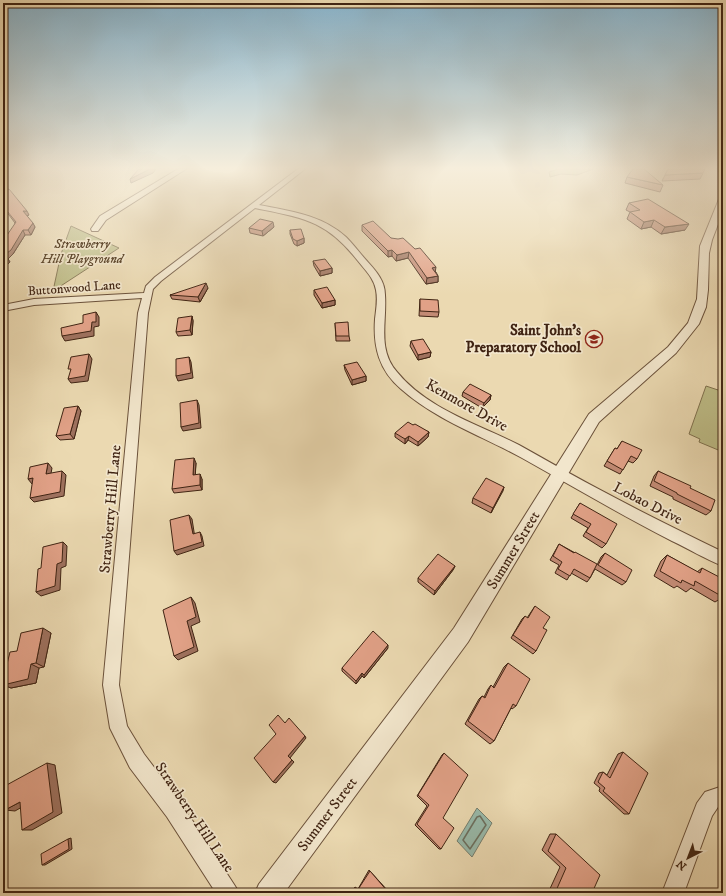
<svg xmlns="http://www.w3.org/2000/svg" width="726" height="896" viewBox="0 0 726 896" font-family="'IM FELL DW Pica',serif">
	<rect width="100%" height="100%" fill="#ebd9b1"/>
	<filter id="stains"><feTurbulence type="fractalNoise" baseFrequency=".005" numOctaves="4"/><feColorMatrix values="0 0 0 0 .2 0 0 0 0 .09 0 0 0 0 .02 0 0 0 .5 -.17"/></filter>
	<radialGradient id="worn" r=".72"><stop offset=".6" stop-color="#630" stop-opacity="0"/><stop offset="1" stop-color="#630" stop-opacity=".3"/></radialGradient>
	<path fill="#bebd87" stroke="#7f704d" d="M558,169H593L577,175L561,174L550,177L549,172Z
		M71,226L119,248L53,291L61,254Z
		M723,376V452L699,442L700,439L689,434L706,386L718,390Z"/>
	<path fill="#98baab" stroke="#757e6e" d="M477,808L492,823L472,857L457,841Z"/>
	<g fill="none" stroke-linecap="round" stroke-linejoin="round">
		<path stroke="#6c6f5f" stroke-width="1.5" d="M480,816L486,825L470,849L463,840L477,817Z"/>
		<defs>
			<path id="minor" d="M178,169H186L106,220L98,231H92L91,229L100,216Z
				M298,169H305L259,205C290,211 322,215 346,237C353,244 359,252 366,260C375,270 385,280 385,295C387,322 377,349 397,372C427,409 478,424 519,445C548,461 577,478 606,493C645,514 684,533 723,552V566C705,559 689,549 672,541C621,515 572,486 522,458C482,436 436,420 401,389C379,370 373,347 375,319C376,310 378,300 376,290C374,278 365,270 358,261C326,220 303,218 255,208L161,281L153,289L148,313L119,685L127,726L144,754L181,803L235,886L239,893H216L167,817L130,768L110,728L103,685L138,313L142,298L34,305L3,311V305L34,299L144,293L146,286L155,277Z
				M723,786V806L718,807L712,816L684,893H662L697,803L705,792Z"/>
			<path id="tertiary" d="M723,196V211L712,240L709,253L708,290L706,307L699,324L676,353L599,422L468,642L284,893H255L259,884L454,628L589,414L668,347L688,323L697,299L700,246L719,199Z"/>
		</defs>
		<use href="#minor" stroke="#6b513a" stroke-width="2"/>
		<use href="#tertiary" stroke="#6b513a" stroke-width="2"/>
		<use href="#minor" fill="#f2e6cc" fill-rule="evenodd"/>
		<use href="#tertiary" fill="#f2e6cc" fill-rule="evenodd"/>
	</g>
	<path fill="#c28a74" stroke="#402413" d="M703,173L700,179L662,181L665,175Z
		M627,177L663,185L660,192L625,183Z
		M3,192L29,215L27,216L35,227L31,235H25L13,254L8,259L10,262L3,269L15,223L3,207Z
		M629,203L685,230L661,234L651,227L641,229L627,219L630,212L626,210Z
		M362,225L391,238L436,272L438,276V282L426,284L408,258L396,261L392,256L388,257L362,231Z
		M274,227L263,236L250,233L249,228Z
		M290,230L304,238V243L297,246L294,244L290,234Z
		M313,261L332,268V273L320,276L314,266Z
		M208,288L200,302L172,299L170,295Z
		M314,290L335,300V305L322,308L314,295Z
		M420,299L439,312L438,317L419,316Z
		M192,316L193,321L192,335L178,336L176,332Z
		M335,323L349,336L350,341H336Z
		M411,341L431,352L430,357L418,360L410,346Z
		M723,342V354L719,352L722,344Z
		M344,365L366,376V381L352,385L345,370Z
		M463,392L491,395L490,400L482,408L462,396Z
		M78,406L81,411L74,439L60,440L56,436Z
		M413,425L429,432L428,437L418,446L408,440L405,444L395,437V433Z
		M622,441L637,459L633,463L628,461L620,474L604,466L615,448L617,449Z
		M196,463L195,475L202,479V490L174,493L172,489Z
		M658,471L690,488L711,511L706,515L673,499V497L650,486L654,476Z
		M504,487L491,513L472,503L473,498Z
		M580,503L606,544L602,548L583,536L588,528L571,518Z
		M559,544L597,565L601,557L605,553L626,582L622,585L595,569L590,578L587,582L571,573L567,580L555,573L559,565L550,560Z
		M667,555L697,572L702,568L723,597L715,602L691,588L686,592L677,586L674,588L654,576L661,561Z
		M455,566L453,570L434,595L418,582V578Z
		M535,606L543,628L536,651L533,654L511,638L522,619L525,616L527,618Z
		M51,633L44,667L39,668L36,683L11,688L7,686L3,687V672H5L17,651Z
		M388,648L364,678L362,676L356,684L342,671V668Z
		M508,663L516,706L512,709L511,708L494,741L490,744L465,724L479,699L482,696L484,697L488,689L491,685L493,687L504,667Z
		M623,752L629,814H624L599,791L600,788L594,783L599,773L603,772L607,775L618,754Z
		M444,753L441,849H439L415,825L427,806L417,796L442,755Z
		M550,834H556L592,893H548L560,867L542,850Z
		M369,870L389,892L390,893H351L355,887L358,889Z"/>
	<path fill="#9e715e" stroke="#402413" d="M150,169H156L153,173L131,183L130,179Z
		M23,211H27L29,215L26,216Z
		M654,220L651,227L641,229L644,222Z
		M273,222L274,227L263,236L262,231Z
		M33,223L35,227L31,235L28,230Z
		M689,224L685,230L661,234L665,227Z
		M23,230L25,235L13,254L8,259L10,262L3,269V256Z
		M304,238V243L297,246V241Z
		M392,250V256L388,257V251Z
		M409,252L408,258L396,261L397,255Z
		M436,267L435,273L432,268Z
		M332,268V273L320,276V271Z
		M438,276V282L426,284L427,278Z
		M206,283L208,288L200,302L198,297Z
		M335,300V305L322,308V303Z
		M96,312L99,317V326L94,327V336L65,341L62,336L92,322Z
		M192,316L193,321L192,335L190,330Z
		M431,352L430,357L418,360V355Z
		M89,354L92,359L88,381L71,383L68,379Z
		M189,357L191,362L193,378L178,381L176,376Z
		M366,376V381L352,385V380Z
		M491,395L490,400L482,408L484,403Z
		M197,400L199,405L201,428L183,431L181,427Z
		M78,406L81,411L74,439L70,434Z
		M429,432L428,437L418,446V442Z
		M409,436L408,440L405,444V439Z
		M194,458L196,463L195,480L193,475Z
		M48,463L52,468L50,479L46,474Z
		M62,471L66,475L64,496L34,502L30,498Z
		M200,474L202,479V490L200,485Z
		M33,478L38,482L32,484L28,479Z
		M504,487L503,491L491,513L493,508Z
		M189,515L192,519L195,538L193,534Z
		M200,532L202,536L204,546L177,555L174,551Z
		M63,542L67,546L66,566L61,568L60,590L41,596L36,592Z
		M455,566L453,570L434,595L435,591Z
		M191,597L195,603L200,622L191,626L198,651L178,660L174,656L187,621Z
		M43,628L51,633L44,667L36,663Z
		M388,645V648L364,678V675Z
		M31,664L39,668L36,683L11,688L3,685Z
		M362,673V676L356,684V681Z
		M305,736L306,738L290,758L288,756Z
		M292,760L294,762L276,783L273,782Z
		M47,763L55,765L62,813L32,830H22Z
		M20,802L29,803L15,811L5,810Z
		M71,838L72,849L45,865H42L68,839Z"/>
	<path fill="#e1a187" stroke="#402413" d="M139,169H150L130,179Z
		M633,169H644L663,185L627,177Z
		M668,169H705L703,173L665,175Z
		M9,189L27,211H23L33,223L28,230H23L11,250L3,256V241L16,222L3,206V192Z
		M648,199L689,224L665,227L654,220L644,222L630,212L640,210L629,203Z
		M260,219L273,222L262,231L249,228Z
		M373,221L391,238L398,239L403,238L415,249L420,248L436,267L432,268L438,276L427,278L409,252L397,255L392,250L388,251L362,225Z
		M301,229L304,238L297,241L293,239L290,230Z
		M3,257H8L3,262Z
		M325,259L332,268L320,271L313,261Z
		M206,283L198,297L170,295Z
		M327,287L335,300L322,303L314,290Z
		M420,299L438,300L439,312L420,311Z
		M96,312V322H92L91,331L62,336L61,328L83,323V315Z
		M192,316L190,330L176,332L178,318Z
		M348,322L349,336H336L335,323Z
		M423,339L431,352L418,355L411,341Z
		M723,342V351L720,350Z
		M89,354L85,376L68,379L71,369H68L71,357Z
		M189,357L191,373L176,376V359Z
		M357,362L366,376L352,380L344,365Z
		M470,384L491,395L484,403L463,392Z
		M197,400L199,423L181,427L180,403Z
		M78,406L70,434L56,436L64,408Z
		M408,422L413,425L415,424L429,432L418,442L409,436L405,439L395,433Z
		M622,441L642,450L637,459L631,456L623,470L607,461L615,448L617,449Z
		M194,458L193,475L200,474V485L172,489L175,460Z
		M48,463L46,474L62,471L60,492L30,498L33,478L28,479L30,467Z
		M658,471L691,486L690,488L715,500L711,511L677,494V493L654,481Z
		M486,478L504,487L493,508L473,498Z
		M580,503L617,524L606,544L586,532L591,524L573,514Z
		M189,515L193,534L200,532L202,542L174,551L170,520Z
		M63,542L62,562L57,564L55,586L36,592L38,569L41,568L43,547Z
		M559,544L574,553L575,552L597,564L590,578L574,569L570,576L558,569L562,562L553,556Z
		M605,553L632,570L626,582L598,565Z
		M438,554L455,566L435,591L418,578Z
		M667,555L700,573L702,568L723,579V597L695,581L694,586L682,580L681,583L660,571Z
		M191,597L196,617L187,621L194,647L174,656L163,610Z
		M535,606L550,617L543,628L547,630L536,651L513,635L525,616L528,618Z
		M43,628L36,663L31,664L28,679L3,685V672H5L10,652L17,651L21,633Z
		M373,631L388,645L364,675L362,673L356,681L342,668Z
		M508,663L530,679L516,706L513,704L494,741L468,721L482,696L485,698L491,685L494,688Z
		M278,715L285,723L289,718L305,736L288,756L292,760L273,782L254,758L276,734L269,725Z
		M623,752L648,773L629,814L603,791L605,788L598,782L603,772L610,778Z
		M444,753L468,775L443,818L454,828L441,849L417,824L429,805L418,795Z
		M47,763L53,812L22,830L20,802L5,810L3,787Z
		M556,834L600,875L592,893H555L566,868L548,851Z
		M68,839L69,849L42,865L41,854Z
		M370,871L389,893H352L355,889L357,891Z"/>
	<linearGradient id="sky" x2="0" y2="1"><stop stop-color="#88b6d0"/><stop offset="0.57" stop-color="#f6eedc"/><stop offset="1" stop-color="#f6eedc" stop-opacity="0"/></linearGradient>
	<rect width="726" height="295" fill="url(#sky)"/>
	<defs>
		<symbol id="school-ring" viewBox="-11 -11 22 22"><circle r="9.5" fill="#f2e6cc" stroke="#8f2418" stroke-width="1.5"/><path d="M0-5L7-2L0 1L-7-2ZM-4 1L0 2.5L4 1V4Q0 6-4 4Z" fill="#8f2418"/></symbol>
	</defs>
	<g fill-rule="evenodd">
		<use href="#school-ring" x="584" y="329" width="20" height="20"/>
	</g>
	<g text-anchor="middle" stroke-width="3.5" stroke-linejoin="round" paint-order="stroke">
		<g font-size="13" font-style="italic" fill="#604a30" stroke="#f2e6cc">
			<text x="82" y="248">Strawberry<tspan x="82" dy="15">Hill Playground</tspan></text>
		</g>
		<g font-size="13" fill="#402413" stroke="#f2e6cc">
			<text transform="translate(74 287) rotate(-4)" y="5">Buttonwood Lane</text>
		</g>
		<g font-size="15" font-weight="bold" fill="#402413" stroke="#f2e6cc" text-anchor="end">
			<text x="581" y="335">Saint John's<tspan x="581" dy="17">Preparatory School</tspan></text>
		</g>
		<g font-size="15" fill="#402413" stroke="#f2e6cc">
			<text transform="translate(467 405) rotate(29)" y="5">Kenmore Drive</text>
			<text transform="translate(648 503) rotate(27)" y="5">Lobao Drive</text>
			<text transform="translate(110 509) rotate(-85)" y="5">Strawberry Hill Lane</text>
			<text transform="translate(513 550) rotate(-59)" y="5">Summer Street</text>
			<text transform="translate(327 814) rotate(-53)" y="5">Summer Street</text>
			<text transform="translate(195 817) rotate(56)" y="5">Strawberry Hill Lane</text>
		</g>
	</g>
	<rect width="726" height="896" fill="none" stroke="#ebd9b1" stroke-width="16"/>
	<rect x="4" y="4" width="718" height="888" fill="none" stroke="#402413" stroke-width="2"/>
	<rect x="8" y="8" width="710" height="880" fill="none" stroke="#402413"/>
	<g transform="translate(688 858) rotate(222)" stroke="#f2e6cc" stroke-width="3" paint-order="stroke">
	<path d="M0-3L7 15L0 10L-7 15Z" fill="#402413"/>
	<text y="-6" font-size="11" font-weight="bold" text-anchor="middle" fill="#402413">N</text>
	</g>
	<rect width="100%" height="100%" filter="url(#stains)"/>
	<rect width="100%" height="100%" fill="url(#worn)"/>
</svg>
